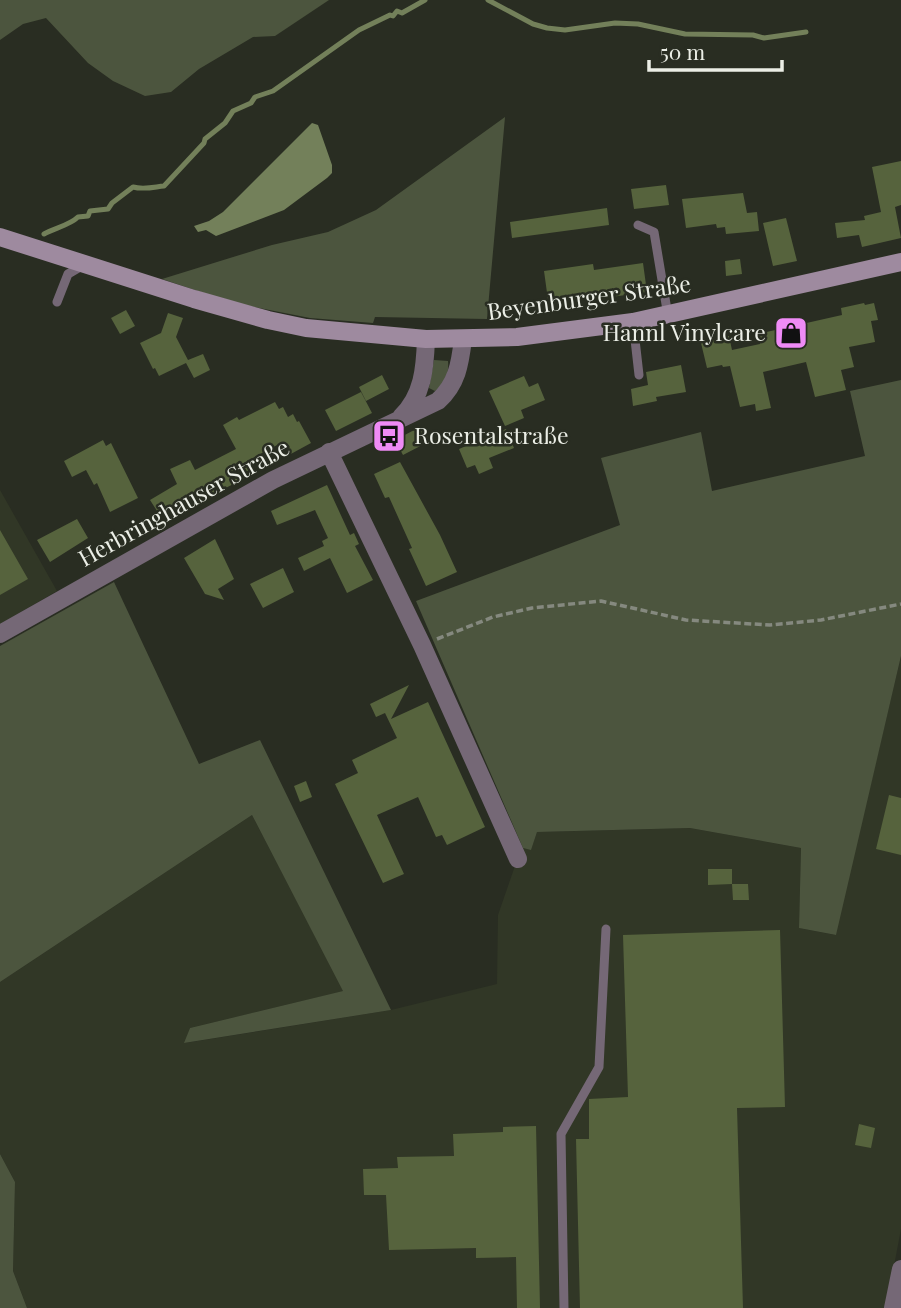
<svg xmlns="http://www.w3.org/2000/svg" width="901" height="1308" viewBox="0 0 901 1308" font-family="'Playfair Display',serif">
	<rect width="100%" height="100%" fill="#292d22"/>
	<path fill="#313726" d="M0,490L57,591L0,624Z
		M901,656V1229L886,1308H27L13,1271L15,1182L0,1154V982L252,815L344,991L190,1028L185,1043L391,1010L497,984L498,915L516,863L523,848L531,849L537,832L690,828L801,848L799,928L835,935Z"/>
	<path fill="#4c553e" d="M0,0H329L275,36L253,37L199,69L171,92L145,96L113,81L88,63L46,18L23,24L0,40Z
		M505,117L487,319L375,317L373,323L310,318L234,303L162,279L272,245L328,232L376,210Z
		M434,360L448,361C449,373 446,385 435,391L429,388Z
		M901,380V656L836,935L799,928L801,848L690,828L537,832L531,850L523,848L416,601L620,525L601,458L701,432L712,491L865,456L850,391Z
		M114,582L199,764L260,740L391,1010L184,1043L190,1028L343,991L252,815L0,982V646Z
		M0,1154L15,1182L13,1271L27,1308H0Z"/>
	<path fill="#73805a" d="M312,123L318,125L332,165V173L327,178L284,210L216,236L206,230L198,232L194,226L209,221L223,212Z"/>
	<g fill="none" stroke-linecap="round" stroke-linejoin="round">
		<path stroke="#73805a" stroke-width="5" d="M488,0L533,24L547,28L565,30L615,23L638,24L685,34L753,35L764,38L806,32
			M44,234C55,228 70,225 78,217L88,216L90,211L108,209L112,203L133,187C144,190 154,187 164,186L204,143L205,139L225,123L233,111L251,103L255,97L273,91L359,30L390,15L393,16L397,11L402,13L425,0"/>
	</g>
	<path fill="#56633d" d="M901,161V205L895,207L901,238L862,247L859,235L837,238L835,223L865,220L864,216L881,212L872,167Z
		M666,185L669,205L634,209L631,189Z
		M743,193L747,213L757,212L759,231L726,234L725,227L717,228L716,224L686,228L682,199Z
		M607,208L609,225L512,238L510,222Z
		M786,218L797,261L773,266L763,223Z
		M740,259L742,274L726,276L725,261Z
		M643,263L647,292L597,299L596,293L548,300L544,271L593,264L594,270Z
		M864,303L865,305L874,303L878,320L871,321L875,342L849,347L854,367L841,370L846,390L815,397L806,362L763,372L771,408L756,411L755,404L740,407L730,366L723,367L722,365L707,368L701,343L729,336L732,350L760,344L758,334L842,315L841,308Z
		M126,310L135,326L120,334L111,318Z
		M168,313L183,318L176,337L188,360L203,354L210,370L194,378L186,363L159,376L155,368L153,369L140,343L161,333Z
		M681,365L686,392L656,397L657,401L633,406L631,389L648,385L646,372Z
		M382,375L389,389L366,401L359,387Z
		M524,376L529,387L538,383L545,400L521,410L524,418L505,426L489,391Z
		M361,392L372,413L336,431L325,410Z
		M275,402L279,409L283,407L288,417L293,414L297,422L299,421L311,443L289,455L283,442L247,461L253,474L208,497L204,489L159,514L150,500L177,484L170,469L190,460L195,470L236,449L223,425L237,417L239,420Z
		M422,426L430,441L403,455L395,440Z
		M506,429L514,448L489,458L493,468L479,474L475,465L467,468L459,449Z
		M103,440L106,446L111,443L138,498L110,512L97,483L94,485L86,470L72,477L64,461Z
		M400,462L440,535L457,572L426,586L409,549L412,548L389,497L385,498L374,474Z
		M327,485L350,535L354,533L359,544L355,546L373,580L347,593L330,558L304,571L298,558L324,546L322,541L328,538L315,510L277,525L271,511Z
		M77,519L88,538L50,562L37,540Z
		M0,530L28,579L0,595Z
		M215,539L234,579L218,589L224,600L205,594L184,558Z
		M283,568L294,592L263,608L250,584Z
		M409,685L391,719L428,702L485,827L447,845L442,835L436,837L418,797L377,815L404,874L383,883L335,784L358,773L352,760L397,738L385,713L376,717L370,704Z
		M306,781L312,797L300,802L294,786Z
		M889,795L901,798V855L876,849Z
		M708,869H732V884L708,885Z
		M732,884H748L749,900H733Z
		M780,930L785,1107L737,1108L743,1308H580L576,1139H589V1099L628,1097L623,935Z
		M859,1124L875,1128L871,1148L855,1145Z
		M536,1126L540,1308H517L516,1257L476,1258V1248L389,1250L386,1195H364L363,1169L398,1168L397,1157L454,1156L453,1134L503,1132V1127Z"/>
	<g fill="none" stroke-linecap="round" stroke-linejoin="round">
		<path stroke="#85897f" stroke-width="3.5" stroke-dasharray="7 3.5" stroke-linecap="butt" d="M437,639L493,617L532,608L601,601L686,620L770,625L821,620L901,604"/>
		<path stroke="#756876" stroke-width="9" d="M638,225L654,232L668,316
			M57,302L68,274L85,264
			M633,322L639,375
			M564,1308L561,1134L599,1067L606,929"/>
		<path stroke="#756876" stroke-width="18" d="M401,417C423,396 425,368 426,339
			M329,452L422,645L518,859
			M0,634L273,480L438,401C457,384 460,364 463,339
			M893,1308L901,1269"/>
		<path stroke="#9e8a9f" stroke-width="18" d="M0,237L194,299L268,320L306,328L426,339L517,337L633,322L901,262"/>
	</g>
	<defs>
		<symbol id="shop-square" viewBox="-11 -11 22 22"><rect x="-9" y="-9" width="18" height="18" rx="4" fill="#ef8bf6" stroke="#292d22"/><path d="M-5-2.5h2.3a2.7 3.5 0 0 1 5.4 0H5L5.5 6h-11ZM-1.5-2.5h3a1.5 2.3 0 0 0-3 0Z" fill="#111"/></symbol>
		<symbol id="bus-square" viewBox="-11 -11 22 22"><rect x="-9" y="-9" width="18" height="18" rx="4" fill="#ef8bf6" stroke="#292d22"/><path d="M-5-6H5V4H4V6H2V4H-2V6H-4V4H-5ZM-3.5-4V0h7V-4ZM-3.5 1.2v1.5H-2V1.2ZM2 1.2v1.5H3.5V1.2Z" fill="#111"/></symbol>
	</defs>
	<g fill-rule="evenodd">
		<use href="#shop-square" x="772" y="314" width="38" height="38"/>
		<use href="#bus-square" x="370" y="417" width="38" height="38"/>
	</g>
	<g text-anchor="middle" stroke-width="5" stroke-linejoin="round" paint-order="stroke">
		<g font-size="23" fill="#ebeee6" stroke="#292d22">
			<text transform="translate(589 298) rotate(-8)" y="8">Beyenburger Straße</text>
			<text transform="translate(184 503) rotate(-29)" y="8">Herbringhauser Straße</text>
		</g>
		<g font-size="23" fill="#ebeee6" stroke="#292d22" text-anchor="end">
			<text x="766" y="341">Hannl Vinylcare</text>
			<text x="414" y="444" text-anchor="start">Rosentalstraße</text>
		</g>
	</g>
	<path d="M649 60v10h133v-10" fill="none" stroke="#ebeee6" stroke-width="3.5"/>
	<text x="660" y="60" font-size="21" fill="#ebeee6" stroke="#292d22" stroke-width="5" paint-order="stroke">50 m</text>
</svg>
